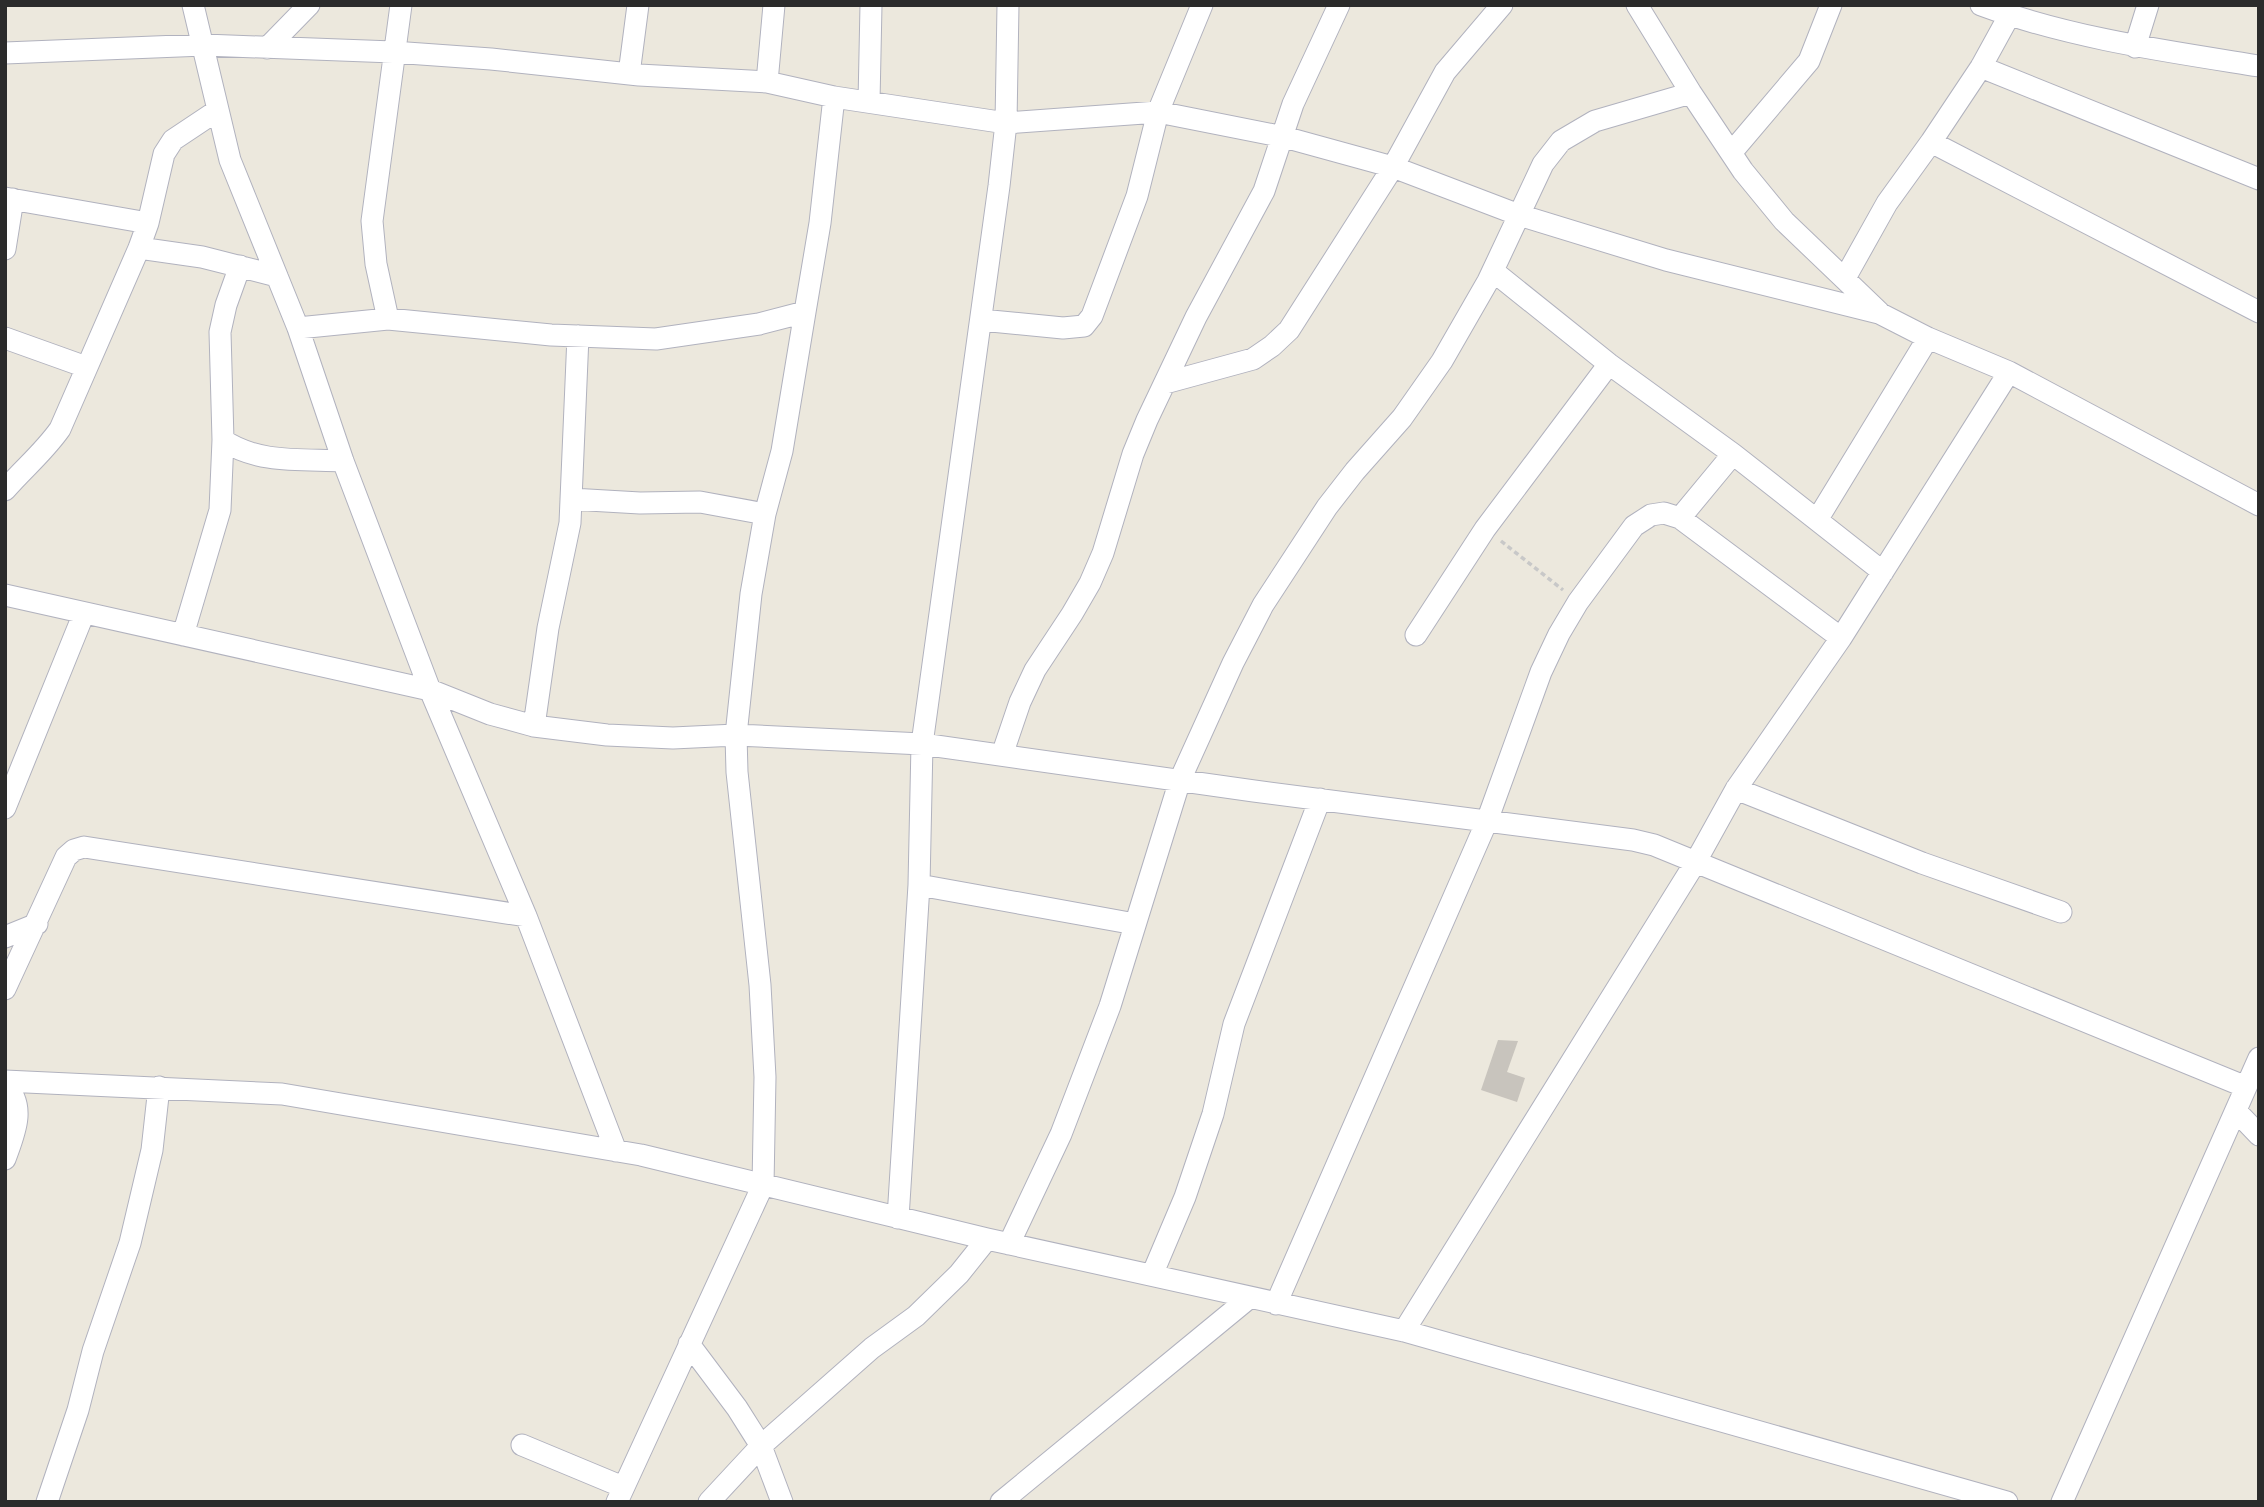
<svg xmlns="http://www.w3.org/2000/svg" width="2264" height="1507" viewBox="0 0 2264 1507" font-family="'IBM Plex Sans',sans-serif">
	<rect width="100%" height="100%" fill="#ece8dd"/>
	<path fill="#c8c4bd" d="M1498,1040L1518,1041L1507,1072L1525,1078L1517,1102L1481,1090Z"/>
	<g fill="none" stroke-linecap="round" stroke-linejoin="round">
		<defs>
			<path id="minor" d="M193,5L230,160L298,328L343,461L430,690L526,916L616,1151
				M1637,5L1691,93L1743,171L1784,221L1879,312
				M1981,5C2070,38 2165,51 2259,66
				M2135,47L2148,5
				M267,48L309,5
				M5,53L204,45L393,52L491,59L639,75L767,82L834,97L1006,123L1158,112L1284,137L1393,167L1519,215L1666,260L1879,313L1928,338L2009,372L2259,505
				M1981,67L2259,179
				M629,74L638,5
				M767,82L774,5
				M869,102L871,5
				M1931,142L2259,312
				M1731,153L1809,61L1831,5
				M5,198L148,223
				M139,248L202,257L277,276
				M5,249L13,199
				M1493,271L1609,364L1733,454L1883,572
				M1845,278L1887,203L1931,142L1981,67L2009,16
				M388,319L376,264L372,221L401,5
				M981,320L1063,328L1084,326L1092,316L1137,196L1158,112L1202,5
				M298,328L388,319L551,335L656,339L759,324L805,312
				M5,338L86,367
				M1165,383L1253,359L1272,346L1289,330L1393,167L1445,72L1502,5
				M223,440C258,464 302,459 343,461
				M5,490C24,468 43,453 60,429L139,248L148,223L164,154L173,140L218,110
				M571,499L640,503L700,502L765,514
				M1680,518L1733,454
				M1817,520L1928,338
				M5,595L430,690L490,714L534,726L607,735L673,738L736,735L922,744L1254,791L1633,840L1654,845L2246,1087
				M183,635L220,510L223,440L220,332L226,305L240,266
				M1416,635L1485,529L1609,364
				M534,726L548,628L570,523L578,336
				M1002,755L1020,702L1035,670L1072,614L1090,583L1103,553L1133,454L1147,420L1196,317L1264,191L1293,104L1339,5
				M1736,789L1922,863L2061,912
				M5,808L84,613
				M919,885L1135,924
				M5,937L37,924
				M5,989L66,857L74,850L84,847L526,916
				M5,1081L282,1094L641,1155L987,1239L1404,1331L2007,1502
				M5,1085C27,1106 14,1134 5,1159
				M2236,1111L2259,1135
				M898,1218L919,885L922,744L999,186L1006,123L1008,5
				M1009,1244L1061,1134L1110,1006L1180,780L1233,663L1263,605L1327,507L1355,471L1402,418L1442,361L1488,281L1543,164L1561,141L1595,121L1691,93
				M1152,1275L1185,1197L1213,1114L1234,1024L1320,799
				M1276,1304L1487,821L1541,672L1559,634L1578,602L1634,526L1651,515L1664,513L1680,518L1841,638
				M1404,1331L1695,863L1736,789L1841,638L2009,372
				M689,1344L737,1408L761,1446L782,1502
				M522,1445L623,1487
				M47,1502L78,1410L93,1351L130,1243L152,1150L159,1087
				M617,1502L763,1185L765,1077L760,985L737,772L736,735L751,594L765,514L782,451L805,312L820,223L834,97
				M709,1502L761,1446L872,1348L916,1316L959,1274L987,1239
				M1001,1502L1249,1298
				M2062,1502L2259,1058"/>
		</defs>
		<use href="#minor" stroke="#b1b2be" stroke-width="23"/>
		<path stroke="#c8c8c8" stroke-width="3.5" stroke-dasharray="5 3.5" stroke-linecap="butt" d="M1501,541L1563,590"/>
		<use href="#minor" stroke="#fff" stroke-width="21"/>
	</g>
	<rect width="2264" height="1507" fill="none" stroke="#2b2b2b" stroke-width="14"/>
</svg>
